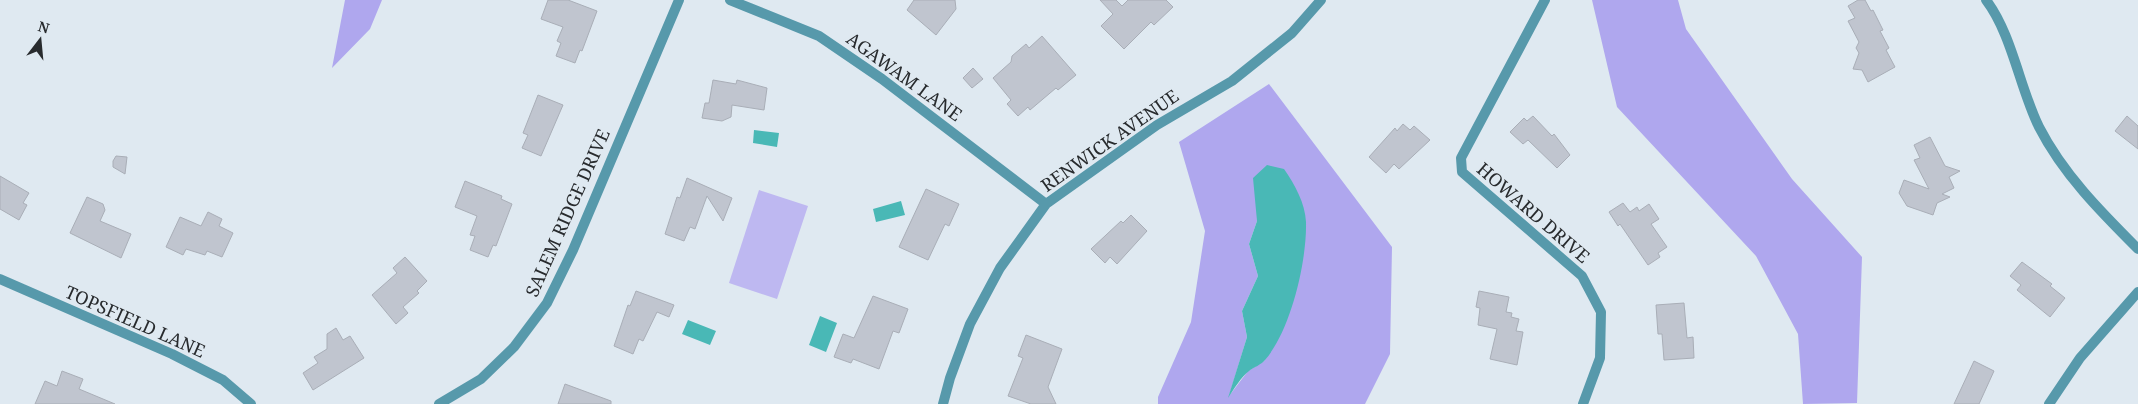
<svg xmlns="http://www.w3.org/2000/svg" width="2138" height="404" viewBox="0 0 2138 404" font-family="'Noto Serif',serif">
	<rect width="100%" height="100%" fill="#dfe9f1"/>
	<path fill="#beb8f1" d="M759,190L808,206L777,299L729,283Z"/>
	<path fill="#afa7ee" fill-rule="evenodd" d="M345,0H382L370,29L332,68Z
		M1592,0H1678L1686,29L1792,179L1862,257L1857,403L1803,404L1798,334L1756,256L1617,107Z
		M1269,84L1392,247L1390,354L1365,404H1158V397L1191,322L1205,231L1179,142ZM1254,202L1276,343L1264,361L1248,371L1229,396L1247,337L1242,311L1258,276L1249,244L1257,221Z"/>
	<path fill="#49b8b6" d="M754,130L779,133L777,147L753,143Z
		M1267,165L1284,169C1295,185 1305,203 1306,222C1307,261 1291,330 1265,360C1261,365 1254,367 1249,371C1241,377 1234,389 1228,398L1247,337L1242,311L1258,276L1249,244L1257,221L1253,178Z
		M901,201L905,215L876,222L873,209Z
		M820,316L837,323L826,352L809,345Z
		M688,320L716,331L710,345L682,334Z"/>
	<path fill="#c0c5cf" stroke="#a9aeb7" d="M548,0H568L597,11L582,51L580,50L575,63L556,56L561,43L557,41L563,27L541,19Z
		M914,0H955L956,9L936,35L907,10Z
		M1100,0H1116L1122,6L1128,0H1166L1173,7L1154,25L1151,22L1124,49L1101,26L1113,14Z
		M1858,0H1865L1871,11L1873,10L1883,30L1880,31L1889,48L1886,50L1895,67L1868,82L1862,70L1853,69L1859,53L1856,48L1859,42L1848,21L1855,18L1848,6Z
		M1042,36L1076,75L1058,90L1056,88L1030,110L1028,107L1018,116L1007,104L1011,100L993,78L1011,62L1012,56L1026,44L1029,48Z
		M973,68L983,79L972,88L963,78Z
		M713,80L736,84L737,80L767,88L764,110L732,105L731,117L722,121L702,118L705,103H709Z
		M538,95L563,105L541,156L522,148L528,135L523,133Z
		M1533,116L1552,136L1554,134L1570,155L1557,168L1528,140L1523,144L1510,132L1524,118L1527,121Z
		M2127,116L2138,126V149L2115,131Z
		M1403,124L1410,130L1414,126L1430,140L1399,169L1394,164L1386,173L1369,157L1395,128L1397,131Z
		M1930,137L1945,166L1960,171L1949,177L1954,188L1942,194L1950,197L1937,203L1933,215L1907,206L1899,193L1904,180L1929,189L1914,160L1920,158L1914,145Z
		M116,156L127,157L125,174L113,167V161Z
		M0,176L29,193L23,203L27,205L19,220L0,209Z
		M687,178L732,198L723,221L707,196L695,229L690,227L684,241L665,234L677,197L680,198Z
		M465,181L502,196L501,199L512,204L496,246L493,245L488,257L470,250L475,236L470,235L477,216L455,207Z
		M926,189L959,204L949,226L945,224L928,260L899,247Z
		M87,197L103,204L105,210L100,221L131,234L121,258L70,233Z
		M1623,203L1630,212L1637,207L1639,211L1649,204L1659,219L1651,224L1667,247L1658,253L1660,257L1648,265L1620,224L1618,226L1609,212Z
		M208,212L222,219L219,226L233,233L222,257L207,251L205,255L186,249L183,255L166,247L180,217L201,226Z
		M1131,215L1147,231L1117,264L1110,257L1105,263L1091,249L1121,221L1123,223Z
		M405,257L427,281L417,291L419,293L403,307L408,313L396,324L372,295L397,273L393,268Z
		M2022,262L2052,284L2050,286L2065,298L2050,317L2017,290L2021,285L2010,276Z
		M636,291L674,305L669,317L657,312L643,341L639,339L633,354L614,346L628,305L630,306Z
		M1479,291L1509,297L1506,312L1512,313L1511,317L1519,319L1516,331L1523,332L1517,365L1490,359L1497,329L1478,325L1480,308L1476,307Z
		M873,296L908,309L899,333L893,331L879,369L853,359L851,363L834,357L843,334L854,338Z
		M1684,303L1687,338L1693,337L1694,358L1664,360L1662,334H1658L1656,305Z
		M336,328L343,340L350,336L364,358L313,390L303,373L318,363L314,357L327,349V334Z
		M1026,335L1062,349L1048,387L1056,404H1031L1008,396L1023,358L1018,356Z
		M1974,361L1994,371L1979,404H1954Z
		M62,371L83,379L79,389L115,404H35L45,381L57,386Z
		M565,384L611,401V404H558Z"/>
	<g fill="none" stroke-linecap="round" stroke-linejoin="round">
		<path stroke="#5799ab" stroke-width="10" d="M730,0L819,36L882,79L1046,204
			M1545,0L1461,158L1462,172L1582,276L1601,312L1600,358L1583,404
			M1986,0C2012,34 2020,89 2039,127C2063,174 2101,212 2138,249
			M0,279L172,354L223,380L251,404
			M439,404L481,379L514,347L547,303L573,250L679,0
			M943,404L950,378L970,324L1000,268L1046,204L1157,125L1232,81L1292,33L1321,0
			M2049,404L2080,358L2138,292"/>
	</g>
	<g text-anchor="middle" stroke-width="4.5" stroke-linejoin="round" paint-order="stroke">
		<g font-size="18" fill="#282b2e" stroke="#dfe9f1">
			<text transform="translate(904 77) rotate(36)" y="6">AGAWAM LANE</text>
			<text transform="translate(1110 141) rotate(-35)" y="6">RENWICK AVENUE</text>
			<text transform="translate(568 213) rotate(-66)" y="6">SALEM RIDGE DRIVE</text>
			<text transform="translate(1533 213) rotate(41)" y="6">HOWARD DRIVE</text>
			<text transform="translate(135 322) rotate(24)" y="6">TOPSFIELD LANE</text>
		</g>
	</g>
	<g transform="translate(40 40) rotate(16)" stroke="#dfe9f1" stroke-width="4" paint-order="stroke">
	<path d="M0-4L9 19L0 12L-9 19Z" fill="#282b2e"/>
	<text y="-8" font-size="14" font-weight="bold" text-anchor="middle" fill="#282b2e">N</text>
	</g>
</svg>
